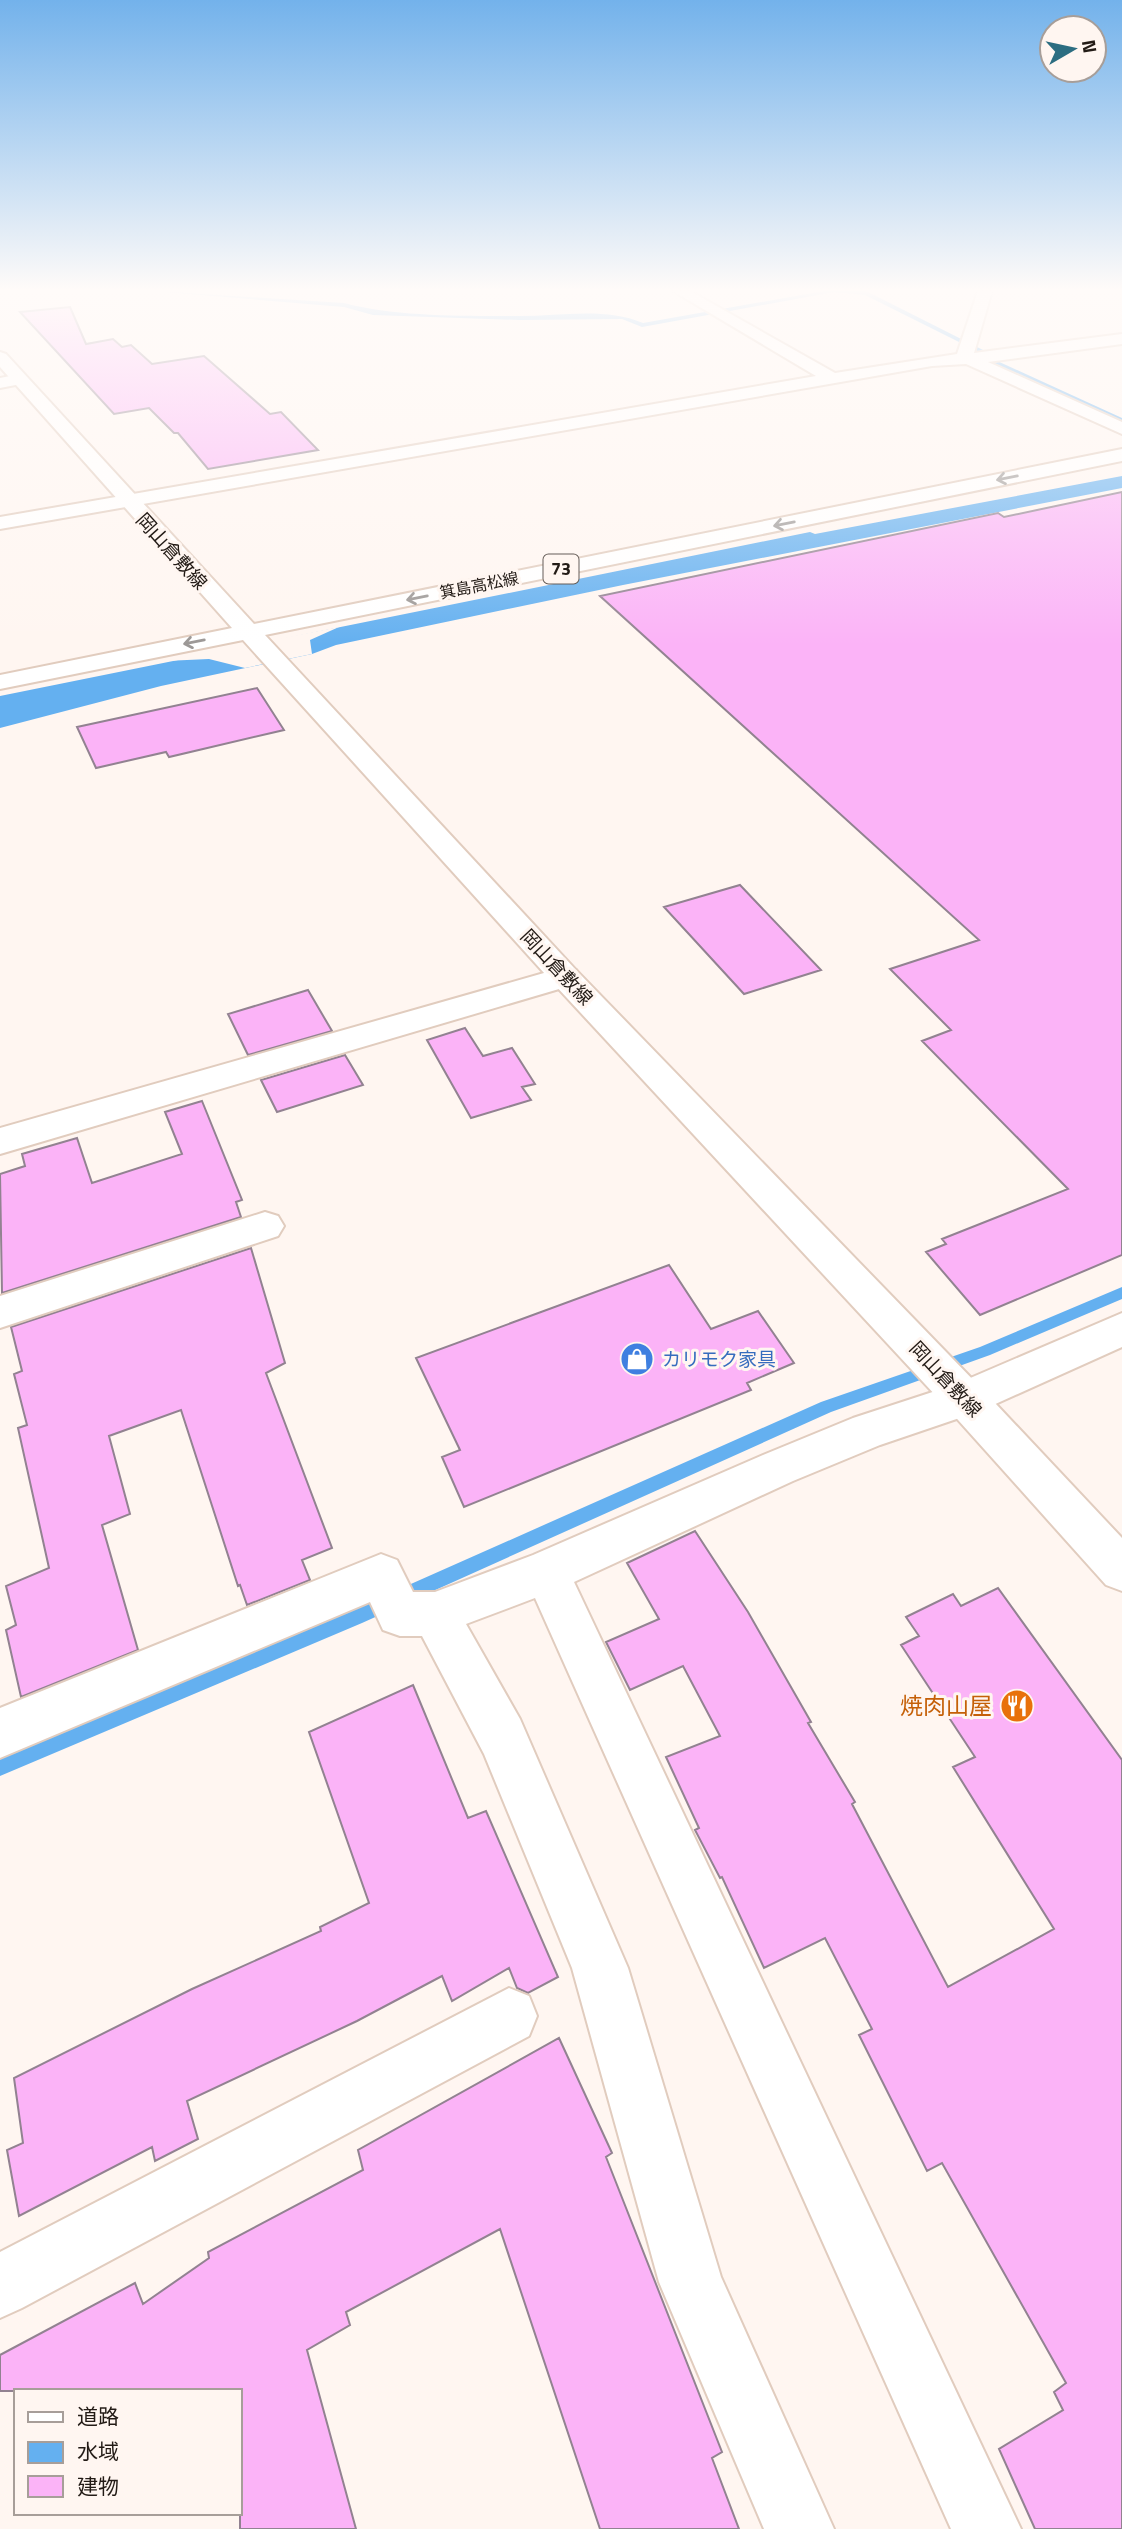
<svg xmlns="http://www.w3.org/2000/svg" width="1122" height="2529" viewBox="0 0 1122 2529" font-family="'Titillium Web','Noto Sans JP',sans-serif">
	<rect width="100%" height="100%" fill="#fff6f1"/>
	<path fill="#64b0f0" d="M1122,476V488L623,585L336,645L312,654L161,686L0,728V696L810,532L815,534Z"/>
	<path fill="#fff6f1" d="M339,627L310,640L312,654L245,668L209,659L165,661Z"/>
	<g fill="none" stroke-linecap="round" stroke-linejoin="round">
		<path fill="#64b0f0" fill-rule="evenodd" d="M154,291L344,303C396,317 466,316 520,316C561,316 605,307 643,323L824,291H866L985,351L995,360L1122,418V422L991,362L981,353L865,295L834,292L642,327L622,319L520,320L373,315L344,307Z
			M1122,1287V1299L990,1355L831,1412L362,1623L0,1776V1758L350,1611L821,1402L980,1347Z"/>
	</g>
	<path fill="#fbb3f7" stroke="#928291" stroke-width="2" d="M70,307L86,344L113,339L122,347L131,345L152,364L204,356L270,414L281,412L318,450L208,469L178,433H174L149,408L114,414L20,312Z
		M1122,492V1255L980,1315L926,1252L946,1244L942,1239L1068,1189L922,1041L951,1030L890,969L979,940L600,596L998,513L1004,517Z
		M257,688L284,730L169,757L166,752L96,768L77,727Z
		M740,885L821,970L744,994L664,907Z
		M308,990L332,1031L248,1055L228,1014Z
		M465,1028L483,1056L512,1048L535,1084L522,1087L531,1100L471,1118L427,1040Z
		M345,1055L363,1085L277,1112L261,1080Z
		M202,1101L242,1200L236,1202L241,1217L2,1293L0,1174L25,1166L22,1154L77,1138L92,1183L182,1154L165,1112Z
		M251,1248L285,1363L266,1373L332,1548L302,1560L310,1580L247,1605L240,1585L238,1586L181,1410L109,1436L130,1514L102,1525L138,1650L21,1697L6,1630L16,1625L6,1586L49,1568L18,1428L27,1425L14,1374L22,1371L11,1327Z
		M669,1265L711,1329L758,1311L794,1363L747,1383L751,1390L464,1507L442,1457L460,1450L416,1358Z
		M695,1531L748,1612L811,1722L808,1723L855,1802L852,1804L948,1987L1054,1929L953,1767L975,1757L901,1645L919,1636L906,1617L953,1594L961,1606L998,1588L1122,1760V2529H1035L999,2449L1063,2410L1054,2392L1066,2383L942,2163L927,2171L859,2035L872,2029L825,1938L764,1968L722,1877L720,1878L695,1830L699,1828L666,1757L720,1736L683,1666L630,1690L606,1642L659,1619L627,1563Z
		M413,1685L468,1818L486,1811L558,1977L528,1993L517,1988L509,1968L452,2001L442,1976L357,2021L187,2101L198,2139L155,2161L152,2147L19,2216L7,2150L23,2143L14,2078L192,1989L321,1931L320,1927L369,1903L309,1732Z
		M559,2038L612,2153L606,2157L722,2452L712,2458L739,2529H600L500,2229L346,2312L350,2325L307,2350L356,2529H240V2391H0V2355L135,2283L143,2304L209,2258L208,2252L363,2170L358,2150Z"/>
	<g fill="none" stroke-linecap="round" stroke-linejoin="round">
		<defs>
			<path id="minor" d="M673,291H690L835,373L957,354L978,291H992L974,353L1122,334V344L988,362L1122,422V434L966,364L932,366L0,529V517L816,376Z
				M20,374L28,379L26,383L0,388V378Z
				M565,967L576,970L581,977L576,984L0,1154V1128Z
				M265,1212L278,1216L284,1226L278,1236L0,1328V1296Z
				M1122,1313V1347L980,1411L880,1445L793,1481L574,1582L1021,2529H951L535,1598L466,1624L520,1719L628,1968L721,2277L834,2529H764L659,2282L572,1968L484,1754L422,1636H400L383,1630L370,1602L0,1758V1708L381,1554L397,1560L413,1592H435L533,1555L763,1455L853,1418L954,1385Z
				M509,1988L529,1996L537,2016L529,2036L22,2308L0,2318V2252Z"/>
			<path id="major" d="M0,352L6,354L254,624L1122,449V461L265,635L576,970L980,1387L1122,1538V1591L1106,1585L950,1411L554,984L243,640L0,689V675L232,628L0,367Z"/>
		</defs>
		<use href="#minor" stroke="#e1ccbe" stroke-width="4"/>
		<use href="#major" stroke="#e1ccbe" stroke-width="4"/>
		<use href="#minor" fill="#fff" fill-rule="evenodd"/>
		<use href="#major" fill="#fff" fill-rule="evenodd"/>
	</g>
	<defs><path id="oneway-shaft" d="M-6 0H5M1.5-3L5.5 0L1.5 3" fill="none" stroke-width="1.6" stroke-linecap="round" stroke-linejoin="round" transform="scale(1.75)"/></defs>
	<g stroke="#9c9896">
		<use href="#oneway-shaft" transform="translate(1007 478) rotate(169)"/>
		<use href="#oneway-shaft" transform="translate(784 524) rotate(169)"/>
		<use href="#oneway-shaft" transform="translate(417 598) rotate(169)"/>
		<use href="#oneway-shaft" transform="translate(194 642) rotate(169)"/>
	</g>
	<linearGradient id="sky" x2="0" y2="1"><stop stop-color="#73b2eb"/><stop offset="0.45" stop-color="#fffbf9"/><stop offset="1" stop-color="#fffbf9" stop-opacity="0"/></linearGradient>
	<rect width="1122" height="645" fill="url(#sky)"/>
	<defs>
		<symbol id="shop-disc" viewBox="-11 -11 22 22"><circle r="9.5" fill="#3f7fe0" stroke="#fff6f1"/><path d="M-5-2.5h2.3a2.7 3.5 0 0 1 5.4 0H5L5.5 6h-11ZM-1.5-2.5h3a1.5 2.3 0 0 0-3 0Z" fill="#fff"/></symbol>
		<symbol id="restaurant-disc" viewBox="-11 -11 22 22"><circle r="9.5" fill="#e8710a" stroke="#fff6f1"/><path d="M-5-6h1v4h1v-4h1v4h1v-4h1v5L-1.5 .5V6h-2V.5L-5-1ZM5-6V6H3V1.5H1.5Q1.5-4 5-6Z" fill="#fff"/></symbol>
	</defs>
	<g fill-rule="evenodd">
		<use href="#shop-disc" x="618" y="1340" width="38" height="38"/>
		<use href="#restaurant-disc" x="998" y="1687" width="38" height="38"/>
	</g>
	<g text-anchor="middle" stroke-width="6" stroke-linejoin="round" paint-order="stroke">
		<g font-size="16" fill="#231b16" stroke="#fff6f1">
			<text transform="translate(479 585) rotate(-11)" y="6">箕島高松線</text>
		</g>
		<rect fill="#fff6f1" stroke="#655d58" stroke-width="2" x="543.5" y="554.5" width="35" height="29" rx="5"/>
		<g font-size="18" font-weight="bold" fill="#231b16">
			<text x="561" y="575">73</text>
		</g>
		<g font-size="19" fill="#231b16" stroke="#fff6f1">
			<text transform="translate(172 551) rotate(48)" y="7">岡山倉敷線</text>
			<text transform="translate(557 967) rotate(47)" y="7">岡山倉敷線</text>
			<text transform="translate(946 1379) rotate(47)" y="7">岡山倉敷線</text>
		</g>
		<g font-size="19" fill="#366cbe" stroke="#fff6f1" text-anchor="start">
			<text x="662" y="1366">カリモク家具</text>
		</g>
		<g font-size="23" fill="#c56008" stroke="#fff6f1" text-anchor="end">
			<text x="992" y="1714">焼肉山屋</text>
		</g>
	</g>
	<rect x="14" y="2389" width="228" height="126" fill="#fff6f1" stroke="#a79e99" stroke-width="2"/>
	<rect x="28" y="2412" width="35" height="10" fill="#ffffff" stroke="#a79e99" stroke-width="2"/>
	<text x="77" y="2424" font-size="21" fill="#231b16">道路</text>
	<rect x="28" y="2442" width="35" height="21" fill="#64b0f0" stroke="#a79e99" stroke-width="2"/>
	<text x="77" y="2459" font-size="21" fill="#231b16">水域</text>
	<rect x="28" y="2476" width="35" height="21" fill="#fbb3f7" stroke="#a79e99" stroke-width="2"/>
	<text x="77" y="2494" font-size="21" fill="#231b16">建物</text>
	<g transform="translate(1073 49) rotate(81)"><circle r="33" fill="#fff6f1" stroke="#a79e99" stroke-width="2"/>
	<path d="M0-5L12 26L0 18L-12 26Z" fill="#2c6d81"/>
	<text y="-10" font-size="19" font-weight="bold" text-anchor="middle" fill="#231b16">N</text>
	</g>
</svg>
